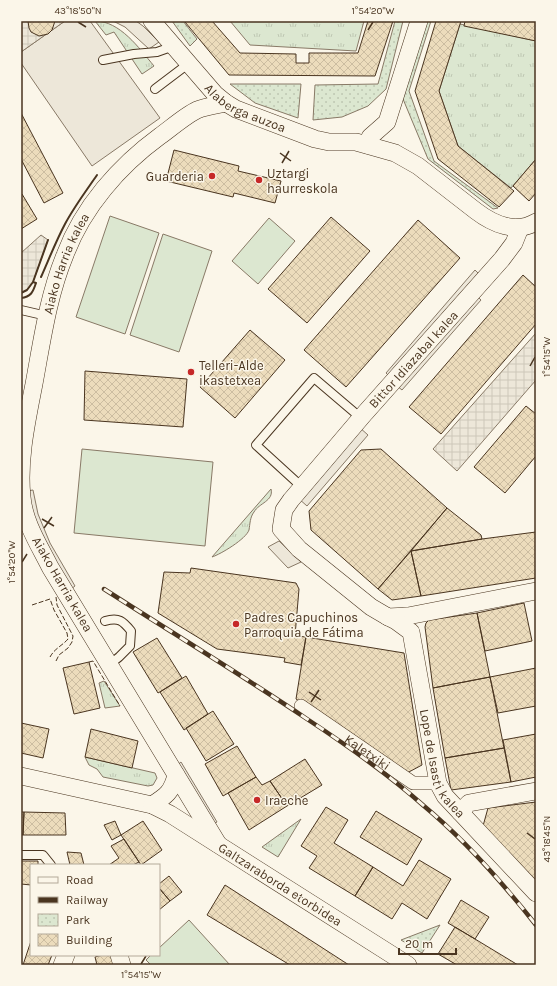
<svg xmlns="http://www.w3.org/2000/svg" width="557" height="986" viewBox="0 0 557 986" font-family="Karla,sans-serif">
	<defs>
		<pattern id="grass-tufts" width="24" height="20" patternUnits="userSpaceOnUse"><rect width="24" height="20" fill="#dce7d0"/><path d="M3 7l-1-3M5 7V3M7 7l1-3M15 17l-1-3M17 17v-4M19 17l1-3" fill="none" stroke="#bec7b2"/></pattern>
		<pattern id="park-dots" width="8" height="8" patternUnits="userSpaceOnUse"><rect width="8" height="8" fill="#dce7d0"/><path d="M2 2h.1M6 6h.1" fill="none" stroke="#bec7b2" stroke-width="1.8" stroke-linecap="round"/></pattern>
		<pattern id="plaza-grid" width="8" height="8" patternUnits="userSpaceOnUse"><rect width="8" height="8" fill="#ede7d9"/><path d="M0 4h8M4 0v8" fill="none" stroke="#cdc7ba"/></pattern>
		<pattern id="building-cross-hatch" width="8" height="8" patternUnits="userSpaceOnUse"><rect width="8" height="8" fill="#ecdcbc"/><path d="M0 0l8 8M0 8l8-8" fill="none" stroke="#ccbda1"/></pattern>
	</defs>
	<rect width="100%" height="100%" fill="#fbf6e9"/>
	<path fill="url(#grass-tufts)" stroke="#887966" d="M95,21C120,21 139,48 154,66L142,74L114,32L106,35Z
		M230,21H364L356,51L250,45Z
		M460,24L536,41V159L511,188L458,146L439,91Z
		M271,489C274,501 259,503 254,512C250,517 250,524 249,530C246,539 221,554 212,557Z
		M104,681L120,706L105,708L99,683Z
		M85,757L155,773L157,778L153,785L148,786L103,777L97,769L89,765Z
		M301,819L278,857L262,847Z"/>
	<path fill="url(#park-dots)" stroke="#887966" d="M172,21H183L197,39L190,46Z
		M395,21H403L386,89L368,106L342,117L313,120L315,85L378,84Z
		M426,21H431L409,91L434,161L498,208L493,209L428,159L403,99Z
		M230,84H301L298,118L255,103Z
		M440,925L422,953L401,940Z"/>
	<path fill="#dce7d0" stroke="#887966" d="M110,216L159,233L125,334L76,317Z
		M269,218L295,241L258,284L232,261Z
		M163,234L212,251L179,352L130,335Z
		M82,449L213,462L205,546L74,533Z
		M189,920L230,965H151L146,960L151,955H159V948Z"/>
	<path fill="#ede7d9" stroke="#887966" d="M65,21H90L160,118L92,166L21,63V52Z
		M113,21H136L143,26L159,42L149,49L125,27Z
		M475,270L479,274L390,377L386,373Z
		M477,296L481,300L402,390L397,386Z
		M359,427L368,435L307,506L298,498Z
		M33,490L38,514L50,543L75,586L70,590L32,517L27,491Z
		M279,541L301,562L288,568L268,547Z
		M181,762L217,822L212,825L176,766Z"/>
	<path fill="url(#plaza-grid)" stroke="#887966" d="M21,21H65L21,52Z
		M41,235L48,240L33,282L27,290L21,293V253Z
		M536,333V380L457,471L433,449Z"/>
	<path fill="url(#building-cross-hatch)" stroke="#4a3520" d="M28,21H55L52,30L48,34L39,36L31,32L29,28Z
		M187,21H212L240,53L296,54V63H309V53H358L368,21H393L375,76L229,75L185,22Z
		M436,21H461L439,91L458,146L514,191L499,207L438,159L415,91Z
		M465,21H536V41L464,26Z
		M21,113L63,193L44,203L21,159Z
		M174,150L239,166L238,171L281,181L275,203L234,193L233,197L166,181Z
		M536,159V193L529,201L513,186Z
		M22,194L37,219L21,229V195Z
		M331,217L370,251L307,323L268,289Z
		M418,220L460,258L346,387L304,350Z
		M523,275L536,287V324L441,434L409,407Z
		M250,330L285,360L235,418L200,387Z
		M85,371L187,379L183,427L84,420Z
		M526,406L536,414V456L505,493L474,467Z
		M381,449L447,508L378,589L311,530L309,511L361,450Z
		M447,508L481,535L482,539L411,551Z
		M536,532V578L421,596L411,551L482,539Z
		M411,551L421,596L392,600L378,589Z
		M191,568L296,583L299,589L295,636L306,637L301,665L284,662L285,658L217,649L158,613L164,572L190,573Z
		M524,603L532,641L485,651L477,613Z
		M477,613L490,677L433,688L425,627L426,623L429,620Z
		M306,637L404,653L422,765L407,773L296,699Z
		M157,638L182,678L158,693L133,652Z
		M89,662L100,708L74,714L63,668Z
		M536,668V706L498,713L490,677Z
		M186,676L208,714L184,730L160,692Z
		M490,677L504,748L445,758L433,688Z
		M213,711L234,744L206,761L186,728Z
		M21,723L49,729L43,758L21,753Z
		M91,729L138,741L132,768L85,757Z
		M536,734V777L511,782L503,740Z
		M237,746L256,777L223,796L205,764Z
		M504,748L511,782L451,790L445,758Z
		M305,759L322,785L287,806L270,781Z
		M256,777L262,785L270,781L287,806L249,830L228,793Z
		M536,802V883L483,826L488,808Z
		M326,807L348,820L334,843L373,867L355,896L309,868L317,856L301,846Z
		M376,811L422,839L407,865L360,837Z
		M21,812H24L23,835H21Z
		M24,812L65,813L66,835H23Z
		M115,821L121,835L112,840L104,825Z
		M143,821L162,850L141,865L121,835Z
		M124,839L139,862L133,865H109L119,858L111,846Z
		M67,852L81,853L84,865H70Z
		M419,860L451,879L427,919L402,903L392,919L355,896L373,867L403,886Z
		M21,861H38V865H31V885L21,884Z
		M169,876L182,892L170,901L159,888V884Z
		M225,885L349,965H290L207,915Z
		M159,888L170,901L159,910Z
		M461,900L489,917L475,939L448,923Z
		M455,927L475,939L518,965H457L438,954Z
		M31,941V955H52L48,965H23Z
		M102,955H112L115,965H97L95,957Z"/>
	<g fill="none" stroke-linecap="round" stroke-linejoin="round">
		<defs>
			<path id="service" d="M103,60L134,54L157,52L174,46
				M155,89L188,64
				M21,310L47,316
				M302,487L256,445L314,378L361,418
				M105,621C119,617 123,621 131,631L130,646L119,657L109,665
				M21,855H43L51,865"/>
			<g id="pedestrian">
				<path id="s1" d="M301,706L413,783H438"/>
			</g>
			<g id="minor">
				<path id="s2" d="M152,21L215,94L226,103L236,109L315,139L329,142H356L395,153L418,166L476,211C493,224 516,234 536,222"/>
				<path d="M368,145L370,137L387,122L419,21"/>
				<path d="M520,228L514,243L502,259L365,413L291,500L284,510L281,529L299,549L371,607L388,617L408,616L536,591"/>
				<path id="s3" d="M388,617L396,621L411,632L438,783L445,796L536,893"/>
				<path id="s4" d="M21,776L152,805L170,814L408,965"/>
				<path d="M152,805C166,796 172,792 176,775"/>
				<path d="M460,812L469,803L536,791"/>
				<path id="s5" d="M218,844L50,567C39,545 24,522 22,497C18,460 27,420 34,384C42,341 48,296 65,255C83,207 119,166 160,136C170,129 186,115 197,110C206,106 217,105 226,103"/>
				<path d="M119,955L122,965"/>
				<path d="M62,965L66,955"/>
			</g>
		</defs>
		<use href="#service" stroke="#4a3520" stroke-width="10"/>
		<use href="#pedestrian" stroke="#4a3520" stroke-width="14"/>
		<use href="#minor" stroke="#4a3520" stroke-width="18"/>
		<use href="#service" stroke="#fbf6e9" stroke-width="8"/>
		<use href="#pedestrian" stroke="#fbf6e9" stroke-width="13"/>
		<use href="#minor" stroke="#fbf6e9" stroke-width="17"/>
		<defs>
			<path id="rail" d="M104,589C171,632 240,674 307,719C348,746 388,774 424,806C466,841 502,882 536,925"/>
		</defs>
		<use href="#rail" stroke="#4a3520" stroke-width="4.5"/>
		<use href="#rail" stroke="#fbf6e9" stroke-width="3" stroke-dasharray="9" stroke-linecap="butt"/>
		<path stroke="#4a3520" stroke-width="1" stroke-dasharray="5 2" stroke-linecap="butt" d="M32,605L50,599L54,610L67,633L68,639C62,646 55,648 50,657
			M56,661L59,655L68,648L72,642L73,636L57,605L56,597
			M89,662L93,661L120,706"/>
		<path stroke="#4a3520" stroke-width="2" d="M41,277C49,259 56,241 65,224C74,207 86,191 97,175
			M21,293L27,290L33,282L48,240
			M21,298C31,297 33,292 36,283L33,282"/>
	</g>
	<path fill="none" stroke="#4a3520" stroke-width="1.5" d="M78,22L86,27M368,30L373,22M280,153L291,161M282,163L289,151M530,366L535,357M42,519L54,526M44,528L52,517M22,562L27,554M309,692L321,700M311,702L319,690M527,833L535,839M141,964L146,956"/>
	<g fill="#c62828" stroke="#fbf6e9" stroke-width="1.5">
		<circle cx="212" cy="176" r="4"/>
		<circle cx="259" cy="180" r="4"/>
		<circle cx="191" cy="372" r="4"/>
		<circle cx="236" cy="624" r="4"/>
		<circle cx="257" cy="800" r="4"/>
	</g>
	<g text-anchor="middle" stroke-width="3" stroke-linejoin="round" paint-order="stroke">
		<g font-size="13" fill="#4a3520" stroke="#fbf6e9">
			<text dy="5" stroke="none"><textPath href="#s2" startOffset="130">Alaberga auzoa</textPath></text>
			<text dy="5" stroke="none"><textPath href="#s5" startOffset="639">Aiako Harria kalea</textPath></text>
			<text transform="translate(413 359) rotate(-48)" y="5">Bittor Idiazabal kalea</text>
			<text transform="translate(63 584) rotate(60)" y="5">Aiako Harria kalea</text>
			<text dy="5" stroke="none"><textPath href="#s1" startOffset="81">Kaletxiki</textPath></text>
			<text dy="5" stroke="none"><textPath href="#s3" startOffset="164">Lope de Isasti kalea</textPath></text>
			<text dy="5" stroke="none"><textPath href="#s4" startOffset="285">Galtzaraborda etorbidea</textPath></text>
		</g>
		<g font-size="13" fill="#4a3520" stroke="#fbf6e9" text-anchor="start">
			<text x="267" y="178">Uztargi<tspan x="267" dy="15">haurreskola</tspan></text>
			<text x="204" y="181" text-anchor="end">Guarderia</text>
			<text x="199" y="370">Telleri-Alde<tspan x="199" dy="15">ikastetxea</tspan></text>
			<text x="244" y="622">Padres Capuchinos<tspan x="244" dy="15">Parroquia de Fátima</tspan></text>
			<text x="265" y="805">Iraeche</text>
		</g>
	</g>
	<rect width="557" height="986" fill="none" stroke="#fbf6e9" stroke-width="44"/>
	<rect x="30" y="864" width="130" height="92" fill="#fbf6e9" stroke="#b4a999"/>
	<rect x="38" y="877" width="20" height="6" fill="#fbf6e9" stroke="#b4a999"/>
	<text x="66" y="884" font-size="12" fill="#4a3520">Road</text>
	<rect x="38" y="897" width="20" height="6" fill="#4a3520" stroke="#b4a999"/>
	<text x="66" y="904" font-size="12" fill="#4a3520">Railway</text>
	<rect x="38" y="914" width="20" height="12" fill="url(#park-dots)" stroke="#b4a999"/>
	<text x="66" y="924" font-size="12" fill="#4a3520">Park</text>
	<rect x="38" y="934" width="20" height="12" fill="url(#building-cross-hatch)" stroke="#b4a999"/>
	<text x="66" y="944" font-size="12" fill="#4a3520">Building</text>
	<path d="M399 948v6h57v-6" fill="none" stroke="#4a3520" stroke-width="2"/>
	<text x="405" y="948" font-size="12" fill="#4a3520" stroke="#fbf6e9" stroke-width="3" paint-order="stroke">20 m</text>
	<rect x="22" y="22" width="513" height="942" fill="none" stroke="#4a3520" stroke-width="1.5"/>
	<g font-size="10" text-anchor="middle" fill="#4a3520">
		<text x="78" y="14">43°18'50"N</text>
		<text x="373" y="14">1°54'20"W</text>
		<text transform="translate(546 357) rotate(-90)" y="4">1°54'15"W</text>
		<text transform="translate(11 562) rotate(-90)" y="4">1°54'20"W</text>
		<text transform="translate(546 839) rotate(-90)" y="4">43°18'45"N</text>
		<text x="141" y="978">1°54'15"W</text>
	</g>
</svg>
